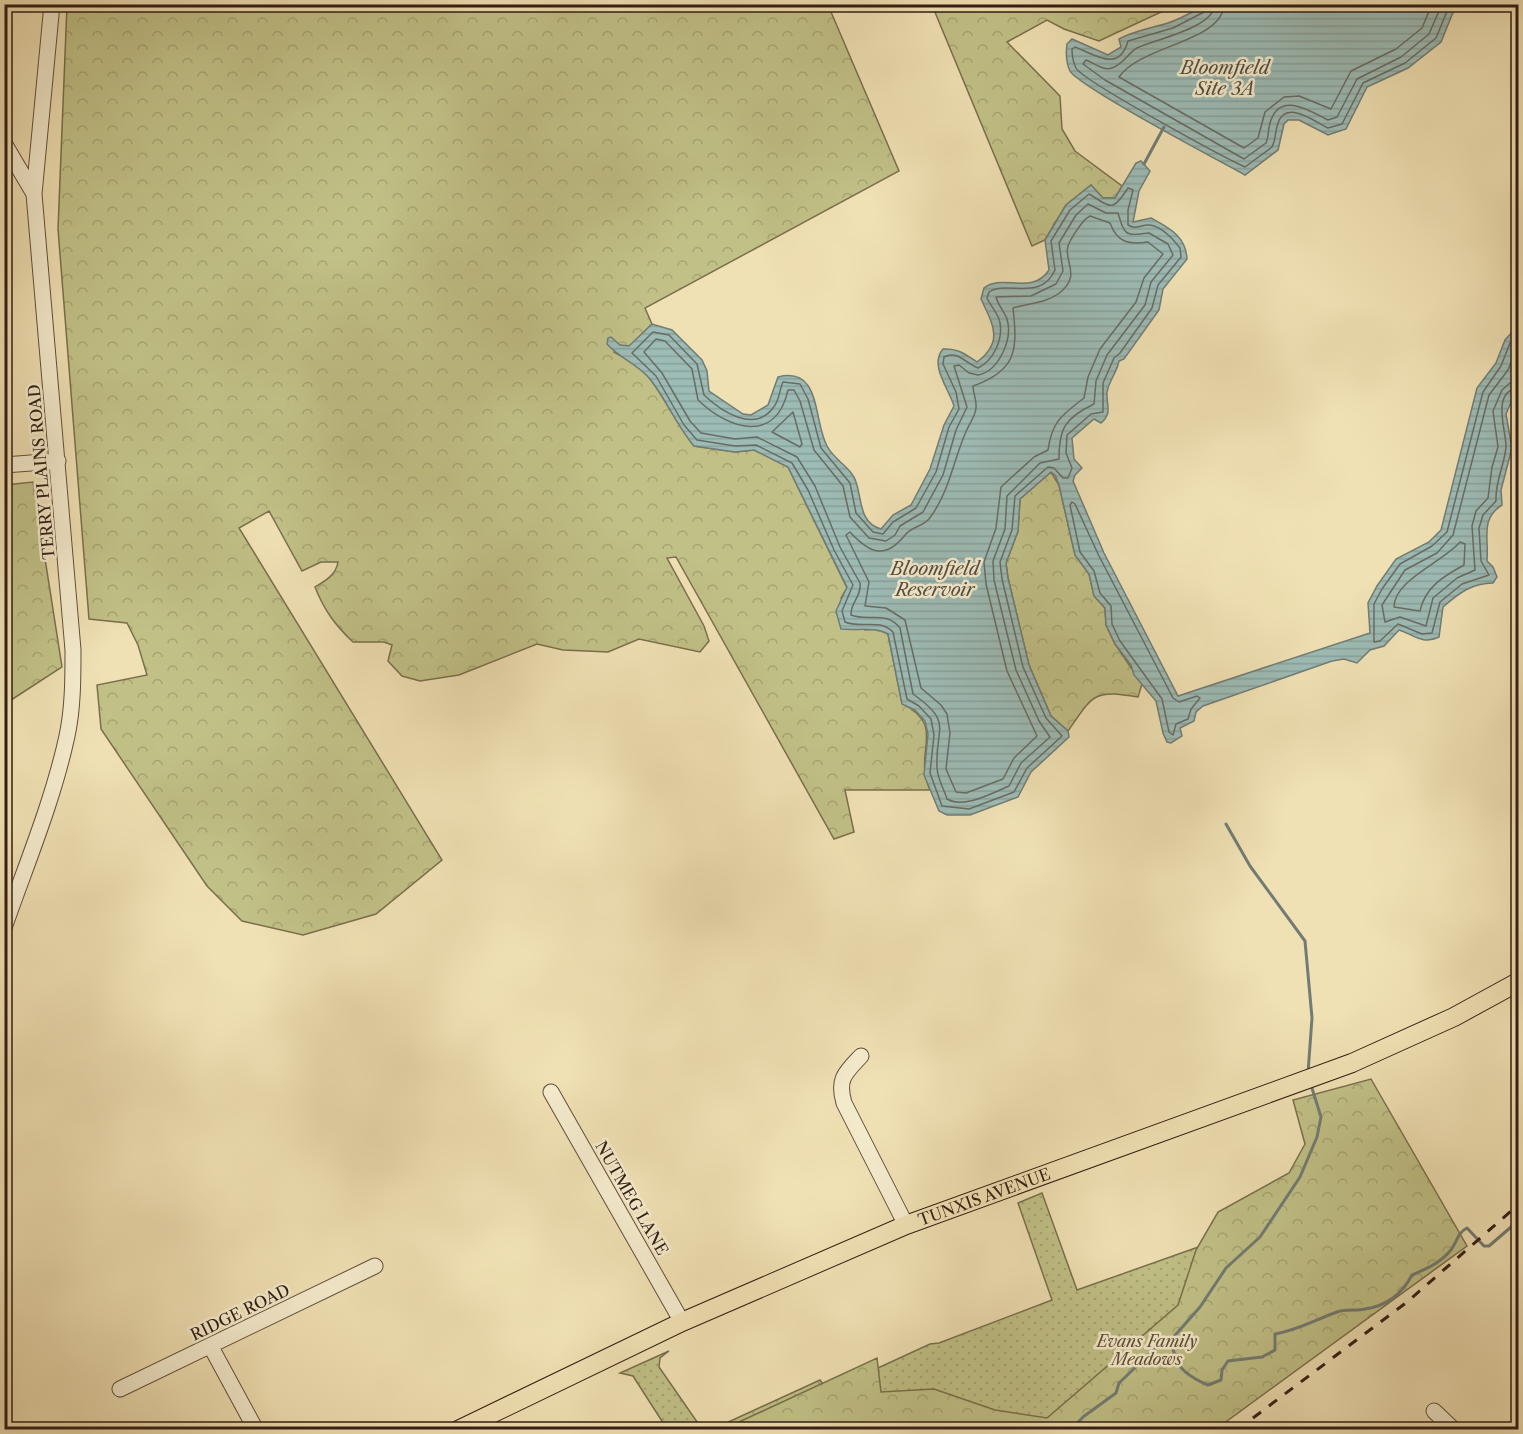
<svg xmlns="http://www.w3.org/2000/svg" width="1523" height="1434" viewBox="0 0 1523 1434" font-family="'Libre Caslon Text',serif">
	<defs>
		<pattern id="green-dots" width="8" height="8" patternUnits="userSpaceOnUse" patternTransform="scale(1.5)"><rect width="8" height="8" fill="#c1c187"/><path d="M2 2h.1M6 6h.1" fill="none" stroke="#a6a574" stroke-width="1.8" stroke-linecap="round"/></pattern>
		<pattern id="forest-crowns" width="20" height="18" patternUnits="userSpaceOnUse" patternTransform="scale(1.5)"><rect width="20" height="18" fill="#c1c187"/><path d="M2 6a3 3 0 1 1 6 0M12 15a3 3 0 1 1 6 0" fill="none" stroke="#a6a574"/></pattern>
		<pattern id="water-rules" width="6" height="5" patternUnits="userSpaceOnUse" patternTransform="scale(1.5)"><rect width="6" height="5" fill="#9dbcb6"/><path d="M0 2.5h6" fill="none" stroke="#88a19c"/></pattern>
	</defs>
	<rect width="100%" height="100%" fill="#f0e1b4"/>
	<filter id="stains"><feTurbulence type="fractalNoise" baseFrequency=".00333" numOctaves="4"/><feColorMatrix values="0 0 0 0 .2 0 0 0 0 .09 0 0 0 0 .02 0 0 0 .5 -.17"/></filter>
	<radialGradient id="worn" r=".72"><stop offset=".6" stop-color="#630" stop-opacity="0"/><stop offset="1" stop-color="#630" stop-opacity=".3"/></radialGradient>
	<path fill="url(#green-dots)" stroke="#7a6f4d" stroke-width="1.5" d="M1042,1193L1077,1290L1328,1201L1173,1429L711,1430L820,1380L828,1391L930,1344L939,1343L1052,1300L1018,1203Z
		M669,1351L660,1358L659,1367L702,1429H667L633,1376L620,1373Z"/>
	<path fill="url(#forest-crowns)" stroke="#7a6f4d" stroke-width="1.5" d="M67,5H828L899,171L645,308L652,324L629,347L620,345L614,352C622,357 631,360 638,366C658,383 675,423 694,446L735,452L754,450L788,467L847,588L841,598L865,630L879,629L888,634L902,703C948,728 912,749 930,790H845L854,832L834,839L676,557L667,558L704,626L709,641L700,652L639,639L608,652L563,650L537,644L459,675L420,681L402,676L388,661L392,645L384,642H353C335,625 324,610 315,587C325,581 336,575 338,562H321L302,571L269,511L239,528L442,860L376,914L303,935L242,921L207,886L101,729L97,685L147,675L138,645L127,623L89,619L58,229Z
		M932,5H1176L1099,41L1064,29L1047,20L1007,42L1060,96L1062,129L1075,151L1122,186L1115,198H1103L1091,185L1066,205L1045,240L1032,246Z
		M1051,472L1059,485L1075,555L1089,574L1094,596L1105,608L1106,625L1115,644L1142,684L1138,697C1093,689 1093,695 1068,731L1051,716L1029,665L1008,578L1006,563L1018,531L1020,499Z
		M33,482L62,667L5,704V485Z
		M1371,1079L1467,1246L1216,1429H724L877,1358L881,1392L934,1389L995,1410L1047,1418L1178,1305L1196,1250L1218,1212L1289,1173L1305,1144L1293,1100Z"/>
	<path fill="url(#water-rules)" stroke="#727c75" stroke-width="1.5" d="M1207,4H1456V5L1441,42L1408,68L1367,87L1346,129L1328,135L1299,120H1288L1284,124L1278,150L1245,175C1220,161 1079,87 1070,71C1066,63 1066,52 1067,44L1072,39L1108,55L1121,47L1119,39C1131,32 1154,27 1168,23C1181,19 1194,11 1207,4Z
		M1141,161L1150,171L1139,191L1133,222L1151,218C1169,228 1186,236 1187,259L1163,289L1159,310L1124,359L1119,361C1117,372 1109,381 1107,392C1106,405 1113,413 1101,423L1094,419L1072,438L1074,459L1082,468L1075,475L1073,481L1104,553L1178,696L1370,633L1368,603L1377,586L1396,559L1429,542L1441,530L1477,388L1496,363L1505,340L1516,328L1518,320V392L1513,398L1506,414L1512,448L1501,490L1502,505C1480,519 1489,538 1487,561L1493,567L1497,577L1493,583C1472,583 1459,593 1443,607L1439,637C1423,645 1414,635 1399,630L1384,646L1370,650L1357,663L1344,659L1332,661L1203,706L1196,712L1194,721L1180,728L1182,736L1171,743L1167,742L1163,733L1156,701L1134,675L1131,665L1115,644L1106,625L1105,608L1094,596L1089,574L1075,555L1059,485L1055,475L1051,472L1020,499L1018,531L1006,563L1008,578L1029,665L1051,716L1068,731L1069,737L1031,772L1018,797L970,815H947L939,811L924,775L928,734L925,721L915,710L902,704L888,634C874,626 857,631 841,629L836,611L847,587L788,467L754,450L735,452L694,446C676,425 667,400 650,379C638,364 619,358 607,344L608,338L611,337L620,345L629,346L652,324L672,330L702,360L707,371L709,391L743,414L751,415L768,405L778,377C822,366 813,421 827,446C834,460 852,468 856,482C862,499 859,523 881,529L893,515L911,505L930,469L944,425L954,406C949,389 929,365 943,349C958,348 965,354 977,362C1005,341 992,323 981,299L984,288C1002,273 1032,296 1049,270L1045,240L1066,205L1091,185L1103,198H1115L1136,163Z"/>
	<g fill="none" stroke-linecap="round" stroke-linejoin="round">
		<path stroke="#686c64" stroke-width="1.5" d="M1207,4L1204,12L1173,28L1128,41C1119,73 1096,55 1075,47L1072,49C1072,55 1073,62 1076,68C1083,81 1223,157 1245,167L1272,147C1276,139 1275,131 1278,123C1286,99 1315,122 1328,128L1342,124L1363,83L1405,63L1436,38L1450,4
			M1215,4C1214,28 1156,39 1137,48C1129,52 1124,64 1112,68C1103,71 1094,63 1086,60L1083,64L1105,80L1244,159L1266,143C1269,136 1268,127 1271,120C1281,91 1312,112 1328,120L1337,117L1357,79L1401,57L1429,34L1442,4
			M1224,4C1223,42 1141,45 1119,77L1244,148L1258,138L1265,112L1284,97L1299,96L1331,109L1351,71L1396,49L1422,28L1432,4
			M1128,188L1133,190L1128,210V225C1136,230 1140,225 1148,225C1160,225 1173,239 1180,248L1181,257L1158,285L1152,308L1120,353L1114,358L1103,383V412L1091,414L1067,435L1066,453L1072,468L1068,478H1063L1054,468L1048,467L1015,496L1012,530L1000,562L1002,579L1023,667L1046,718L1062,736L1027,768L1014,792L969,809L942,806L930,773L934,735L931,719L919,706L907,699L893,632C879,618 862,629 845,622L842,611L853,585L834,550L808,490L792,463L756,445L735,446L697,440L684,425L656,376L632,353L653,332L669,335L697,364L704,395C722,412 754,433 773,408C780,400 779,390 783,382L800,384L808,399L821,448L850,483L856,513L873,532L883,534L893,522L916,508L936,472L949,427L959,409L956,392L943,364L944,357C958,350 966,364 978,368C993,361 1003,340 1000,323C999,314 991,307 987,298L989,292C1006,280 1041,302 1055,270L1051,241L1070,210L1089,194C1111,207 1112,213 1128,188Z
			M1088,204L1106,213H1118C1125,236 1125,236 1149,233L1168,244L1173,255L1151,282L1145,305L1107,355L1096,381L1094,404C1065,418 1059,428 1059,459L1040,463L1007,496L1005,529L993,561L994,580L1016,670L1039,721L1050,737L1021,763L1009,786C992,793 964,809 947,799C944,789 937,778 937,767C935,727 954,723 913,694L900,628C886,610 868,622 851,615C850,603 862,596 860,583L840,547L815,486L797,457L757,437L735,439L701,433L690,421L662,373L644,352L656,339L665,341L692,369L698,400C729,430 776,444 788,390H794L800,401L814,450L843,486L850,517L869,538L886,541L895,535L900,526L923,512L943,475L956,430L967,407L954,366L959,365L969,373L978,375C999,371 1013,339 1007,319C1004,311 998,305 996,297L1031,296L1056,284L1063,271L1059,243L1076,215Z
			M1090,216L1110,223C1117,242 1128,245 1148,242L1163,254L1144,278L1136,302L1100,349L1088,377L1084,398C1062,415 1052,421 1048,450L1034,457L1001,487L996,528L984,562L986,584L1007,671L1037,736L1014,758L1003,779L966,793L956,792L946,769L950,733L947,714L941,705L921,688L905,620L886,608L865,606L869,582L846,535L850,532C871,555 886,559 906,534C912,527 923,526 929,519C949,493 953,462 965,434C968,425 975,418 976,408C977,401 973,393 973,386C1016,371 1018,351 1013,308C1028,303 1044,304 1058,294C1083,276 1063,261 1068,246C1071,238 1083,219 1090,216Z
			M1518,334L1510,343L1501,366L1483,392L1447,532L1432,546L1400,564L1382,589L1374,604V642L1380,641L1398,624L1422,634L1432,633L1440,602L1462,584L1489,575L1481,561L1479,528L1483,515L1496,501C1495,480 1505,465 1506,446C1506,430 1491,392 1518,388
			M1518,345L1508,370L1489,395L1453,535L1437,553L1405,570L1382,605L1385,622L1400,617L1426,626L1433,598L1457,578L1475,570L1472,526L1476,511L1488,498L1492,467L1498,447L1493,411L1502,390L1510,383L1518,381
			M793,412L802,444L800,447L772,432Z
			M1072,502L1075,504L1099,556L1173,698L1179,702L1197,696L1200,698L1191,709L1188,719L1176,724L1173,735L1169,732L1162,699L1120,641L1112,624L1111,606L1100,593L1094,571L1080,552L1070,505Z
			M1460,542L1465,544L1464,565C1444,576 1425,587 1420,611L1394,607C1394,580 1443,562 1460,542Z"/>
		<path stroke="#727c75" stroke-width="3" d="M1144,164L1164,127
			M1226,824L1250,866L1305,941L1312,1018L1308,1073
			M1170,1341L1200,1307L1226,1268L1260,1237L1300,1177L1317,1137L1321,1117L1311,1085
			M1071,1430L1083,1417L1116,1393L1119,1383L1161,1343L1170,1341C1173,1347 1173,1349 1175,1356C1178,1370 1196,1380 1208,1385L1221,1380L1222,1370L1228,1361L1262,1357L1275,1350V1334C1298,1330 1315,1320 1337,1312C1346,1309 1356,1311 1365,1309C1387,1306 1402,1294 1412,1275C1426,1269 1440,1263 1450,1251C1457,1243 1457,1233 1467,1228L1484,1246H1489L1518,1221"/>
		<defs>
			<path id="minor" d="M4,143L34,194
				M4,465L58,461
				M4,928C26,865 53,801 67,736C73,708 73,678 73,650L34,194L52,4
				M861,1056C845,1073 837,1079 844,1103L906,1225
				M551,1092L682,1322
				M211,1347L256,1430
				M120,1389L375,1266
				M1434,1411L1454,1430"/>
			<g id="major">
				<path id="s1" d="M458,1430L682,1322L906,1225L1352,1063L1454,1017L1518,982"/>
			</g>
		</defs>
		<use href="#minor" stroke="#624e3b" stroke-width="17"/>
		<use href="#major" stroke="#321d13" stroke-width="20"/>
		<use href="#minor" stroke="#f5ecce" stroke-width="15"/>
		<use href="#major" stroke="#f0e1b4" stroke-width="18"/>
		<path stroke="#321d13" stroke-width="3" stroke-dasharray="10 10" stroke-linecap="butt" d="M1237,1430L1407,1302L1518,1205"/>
	</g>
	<g text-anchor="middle" stroke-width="5" stroke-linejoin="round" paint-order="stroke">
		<g font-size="16" fill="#321d13" stroke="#f5ecce">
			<text transform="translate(41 472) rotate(-95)" y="6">TERRY PLAINS ROAD</text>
			<text dy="6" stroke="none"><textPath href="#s1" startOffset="576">TUNXIS AVENUE</textPath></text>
			<text transform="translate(632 1198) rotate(60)" y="6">NUTMEG LANE</text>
			<text transform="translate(240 1312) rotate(-26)" y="6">RIDGE ROAD</text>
		</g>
		<g font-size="16" font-style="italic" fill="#5d4e36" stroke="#f5ecce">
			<text x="1147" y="1347">Evans Family<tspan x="1147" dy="18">Meadows</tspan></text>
		</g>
		<g font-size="18" font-style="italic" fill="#524d44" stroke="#f5ecce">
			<text x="1225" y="74">Bloomfield<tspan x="1225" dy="21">Site 3A</tspan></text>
			<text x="935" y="575">Bloomfield<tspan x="935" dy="21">Reservoir</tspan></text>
		</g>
	</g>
	<rect width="1523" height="1434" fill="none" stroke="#f0e1b4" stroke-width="24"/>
	<rect x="6" y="6" width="1511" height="1422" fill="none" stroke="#321d13" stroke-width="3"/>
	<rect x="12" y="12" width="1499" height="1410" fill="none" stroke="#321d13" stroke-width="1.5"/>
	<rect width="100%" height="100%" filter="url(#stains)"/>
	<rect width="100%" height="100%" fill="url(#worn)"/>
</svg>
